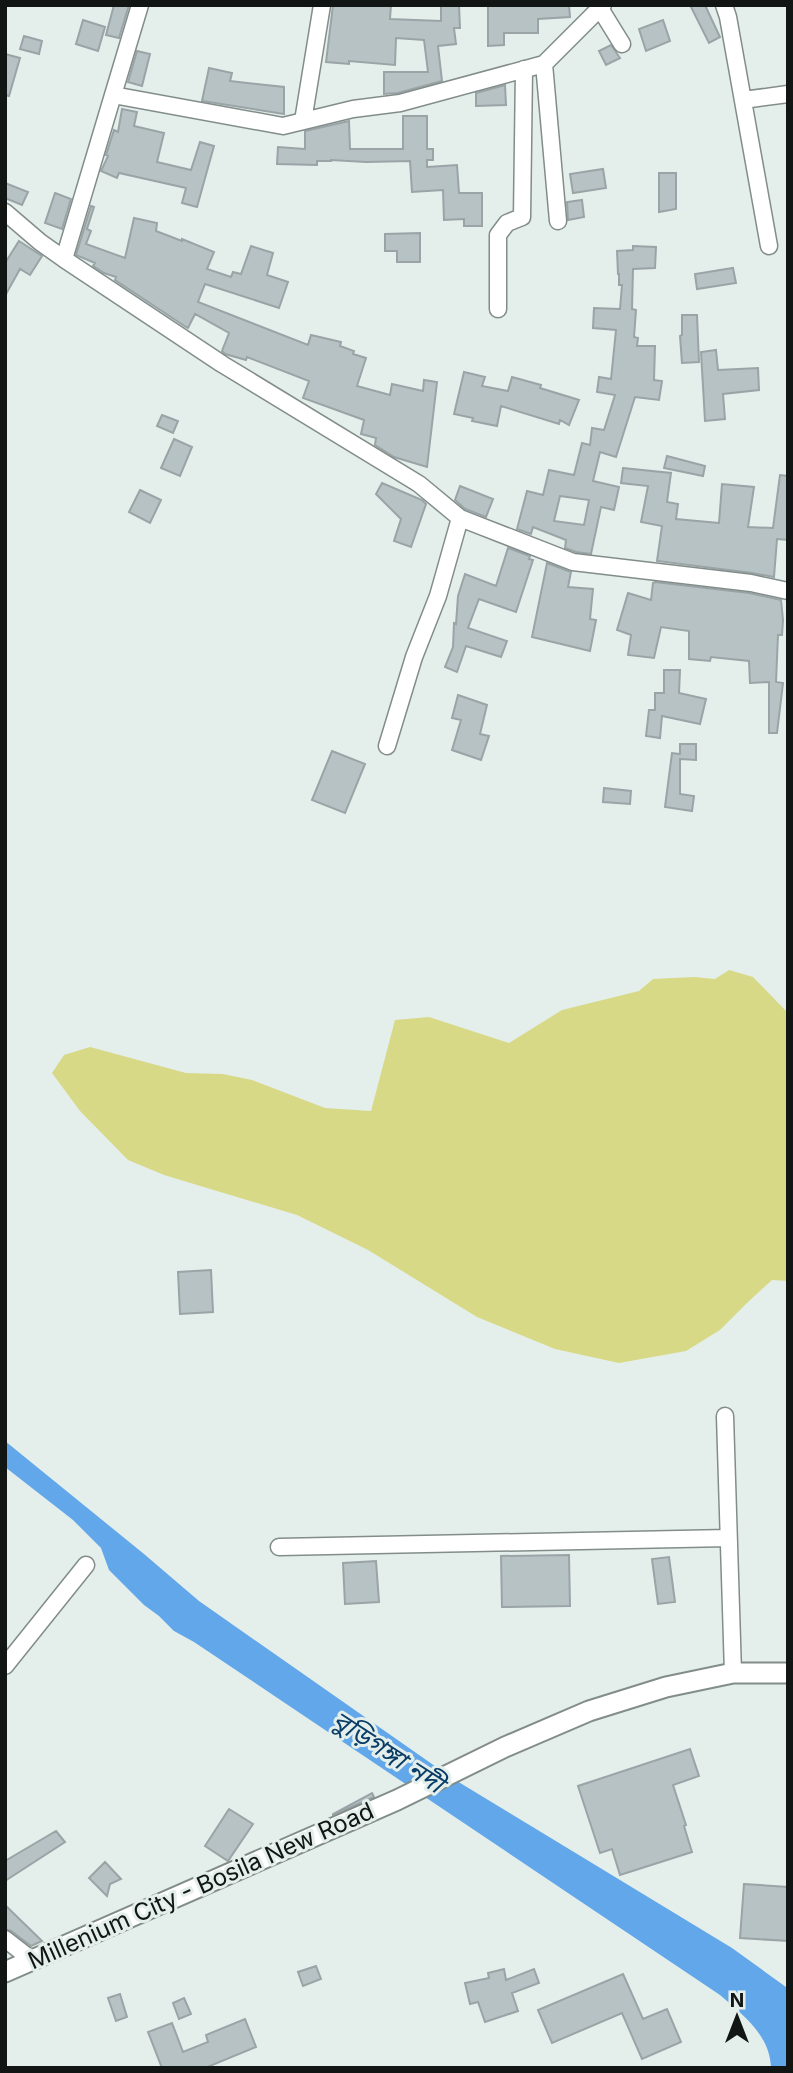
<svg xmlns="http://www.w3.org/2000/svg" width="793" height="2073" viewBox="0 0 793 2073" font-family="Inter,'Noto Sans Bengali',sans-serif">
	<rect width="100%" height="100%" fill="#e4efec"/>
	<path fill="#d7d986" d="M729,970L753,977L788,1013V1281L772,1280L748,1302L720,1330L686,1351L619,1363L555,1349L477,1317L368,1250L297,1215L164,1175L128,1160L80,1111L52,1073L64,1055L90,1047L186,1073L223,1074L252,1080L325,1108L371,1111L395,1020L429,1017L509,1043L562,1010L639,991L653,979L694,977L715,979Z"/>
	<path fill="#62a7e9" d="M5,1441L144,1554L199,1601L452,1778L732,1948L786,1987L788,1990V2068H771C770,2035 743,2015 720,1995L194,1642L174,1631L159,1616L144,1605L109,1570L101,1548L73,1520L5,1467Z"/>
	<path fill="#b7c2c5" stroke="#9aa4a7" stroke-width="2" fill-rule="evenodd" d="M114,5H129L119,38L106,35Z
		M333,5H391L390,19L441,21V5H459L460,28H454L456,44L438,46L442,81L398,93L384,94V72H428L424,40L396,38L395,65L349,61V64L326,62Z
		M488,5H569L570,17L538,19V33H504V45L488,46Z
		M690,5H705L720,37L709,43Z
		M83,20L105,27L98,51L76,44Z
		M663,20L670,41L646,51L639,29Z
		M24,36L42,41L39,54L20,49Z
		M611,45L620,58L606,65L599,51Z
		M137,51L150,54L142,86L128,82Z
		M5,54L20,58L9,96L5,95Z
		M209,68L232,73L230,81L284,87V114L202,101Z
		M505,85L506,105L476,106V93Z
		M122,109L137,112L134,126L164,133L157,162L191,170L200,142L214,146L197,207L182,203L186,188L119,173L117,178L101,171L108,156L106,155L114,130L118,132Z
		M403,116H427V149H433V160H427V167L457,165L459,193H482V226H464V219L444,220L443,190L412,192L410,161L366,162L331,160V161H317V165L277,164L278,147L305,149V131L349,121L350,149H403Z
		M603,169L606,188L573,193L570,174Z
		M659,173H676V209L659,212Z
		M5,183L28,192L22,205L5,198Z
		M55,193L71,199L62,229L45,223Z
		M582,200L584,217L568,220L567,202Z
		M91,206L94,207L87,229L91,231L86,244L125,258L134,218L157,223L156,231L182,241V239L214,252L207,269L231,277L233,272L241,274L251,246L273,253L267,275L288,282L279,308L205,284L198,302L308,345L311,335L341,342L340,346L354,351L353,354L366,358L357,386L390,395L392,384L423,391L424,380L437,382L427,467L394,457L375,445L376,438L361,434L364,420L303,398L309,381L247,357L246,360L225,354L222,351L229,333L195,314L188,328L186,327L115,280L116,277L104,273L93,266L95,263L76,255Z
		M420,233V262H397V251H385V234Z
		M19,241L42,256L30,275L20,269L5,296V263Z
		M633,246L656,247L655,268L633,269L632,309L636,310L634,337L638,338L637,346H655L654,380L662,381L659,400L635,397L616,457L600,452L593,481L619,487L614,510L601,507L591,554L576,552L565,548L566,540L533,527L531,534L517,529L527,491L543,495L549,470L574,475L582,443L590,445L592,428L604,430L615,395L597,392L599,377L611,379L616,330L593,328L594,308L620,309L622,285H619V274H618L617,251L633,250ZM560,496L589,500L584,525L554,521Z
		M733,268L736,283L697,289L695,274Z
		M682,315H697L699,362L682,363L680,336L682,335Z
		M716,350L718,370L758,368L759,390L723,394L725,419L705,421L701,352Z
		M464,372L485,377L482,386L508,391L512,377L541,385L540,388L579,400L569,425L560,420L559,424L501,406L497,426L472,421L473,418L454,414Z
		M162,415L178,421L173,433L157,426Z
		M174,439L192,447L180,476L161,468Z
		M667,456L705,466L703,476L664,468Z
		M623,468L671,473L667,502L678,504L676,519L719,523L722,484L754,487L748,527L773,528L780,475L788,476V540L777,539L774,577L752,573L657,561L662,526L641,522L648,486L621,483Z
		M382,483L422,500L426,504L411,547L394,541L401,519L376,494Z
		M460,486L493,499L486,517L465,509L455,500Z
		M140,490L161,500L150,523L129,512Z
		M508,548L530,556L529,559L533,560L516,612L479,599L468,628L507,641L501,657L466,646L457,672L445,667L453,647L454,623L456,624L458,596L465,574L496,586Z
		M547,563L571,572L568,587L593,589L590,619L596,620L590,651L532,637Z
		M655,582L749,593L781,600L783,620L782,635H778L776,682L783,683L777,733H769V682L750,683L749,661L711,657L710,661L689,659V631L661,627L654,658L628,655L631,635L617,630L628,593L651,600L653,583Z
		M664,670H680L679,693L706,699L700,724L662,716L660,738L646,736L649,710H655V693H664Z
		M458,695L487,705L480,734L489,736L481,760L452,750L461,720L452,718Z
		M680,744H696V760L680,759V794L694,796L692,811L665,807L672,753L680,754Z
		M332,751L365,764L345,813L312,800Z
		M604,788L631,791L630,804L603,802Z
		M211,1270L213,1312L180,1314L178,1272Z
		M569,1555L570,1606L502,1607L501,1556Z
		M669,1557L675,1602L658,1604L652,1559Z
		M376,1561L379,1602L345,1604L343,1563Z
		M690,1749L699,1776L673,1785L686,1825L684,1826L692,1852L620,1875L612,1849L600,1853L578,1786Z
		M372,1793L374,1797L333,1815V1814Z
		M229,1809L253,1824L228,1861L205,1846Z
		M56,1831L65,1842L5,1881V1861Z
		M105,1862L121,1879L110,1884L107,1896L89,1878Z
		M744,1884L788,1887V1941L740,1938Z
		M5,1905L42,1941L31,1946L11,1931L5,1929Z
		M316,1966L321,1979L303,1986L298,1972Z
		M504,1969L506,1980L534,1969L539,1983L512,1993L518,2011L485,2022L478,2002L470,2004L465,1983L489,1978L488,1973Z
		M623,1974L643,2019L667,2009L681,2042L642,2059L622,2013L552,2043L538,2010Z
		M120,1994L127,2017L116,2021L108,1998Z
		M184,1998L191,2014L179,2019L173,2003Z
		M245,2019L256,2047L205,2068H162L148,2032L172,2023L183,2052L208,2042L206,2035Z"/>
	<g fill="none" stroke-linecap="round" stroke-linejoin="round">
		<defs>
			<path id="minor" d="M724,5L728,17L769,246
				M601,10L622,44
				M544,64L558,221
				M113,95L140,5
				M743,100L788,94
				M303,121L322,5
				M5,212L40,242L64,259L222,364L419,484L460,518L573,562L751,583L788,591
				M64,259L113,95L283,126L353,109L400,103L544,64L603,5
				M498,309V235L507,223L522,217L524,69
				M387,746L414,657L438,596L460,518
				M725,1416L733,1673
				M279,1547L728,1538
				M5,1666L86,1565
				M5,1939L32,1960"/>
			<path id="tertiary" d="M5,1972L397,1800L505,1747L589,1711L666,1687L733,1673H788"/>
		</defs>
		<use href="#minor" stroke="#828d8a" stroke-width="19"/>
		<use href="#tertiary" stroke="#828d8a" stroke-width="23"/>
		<use href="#minor" stroke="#fff" stroke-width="16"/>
		<use href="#tertiary" stroke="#fff" stroke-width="19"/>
	</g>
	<g text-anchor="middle" stroke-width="6" stroke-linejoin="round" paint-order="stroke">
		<g font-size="24" fill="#111514" stroke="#e4efec">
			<text transform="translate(201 1886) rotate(-24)" y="8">Millenium City - Bosila New Road</text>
		</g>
		<g font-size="26" font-style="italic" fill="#093d67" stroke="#e4efec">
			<text transform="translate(388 1752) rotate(33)" y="9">বুড়িগঙ্গা নদী</text>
		</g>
	</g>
	<rect width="793" height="2073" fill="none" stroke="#111514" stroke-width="14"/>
	<g transform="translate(737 2017)" stroke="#e4efec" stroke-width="5" paint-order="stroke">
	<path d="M0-5L12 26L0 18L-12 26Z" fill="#111514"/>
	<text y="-10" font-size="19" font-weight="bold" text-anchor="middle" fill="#111514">N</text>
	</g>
</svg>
